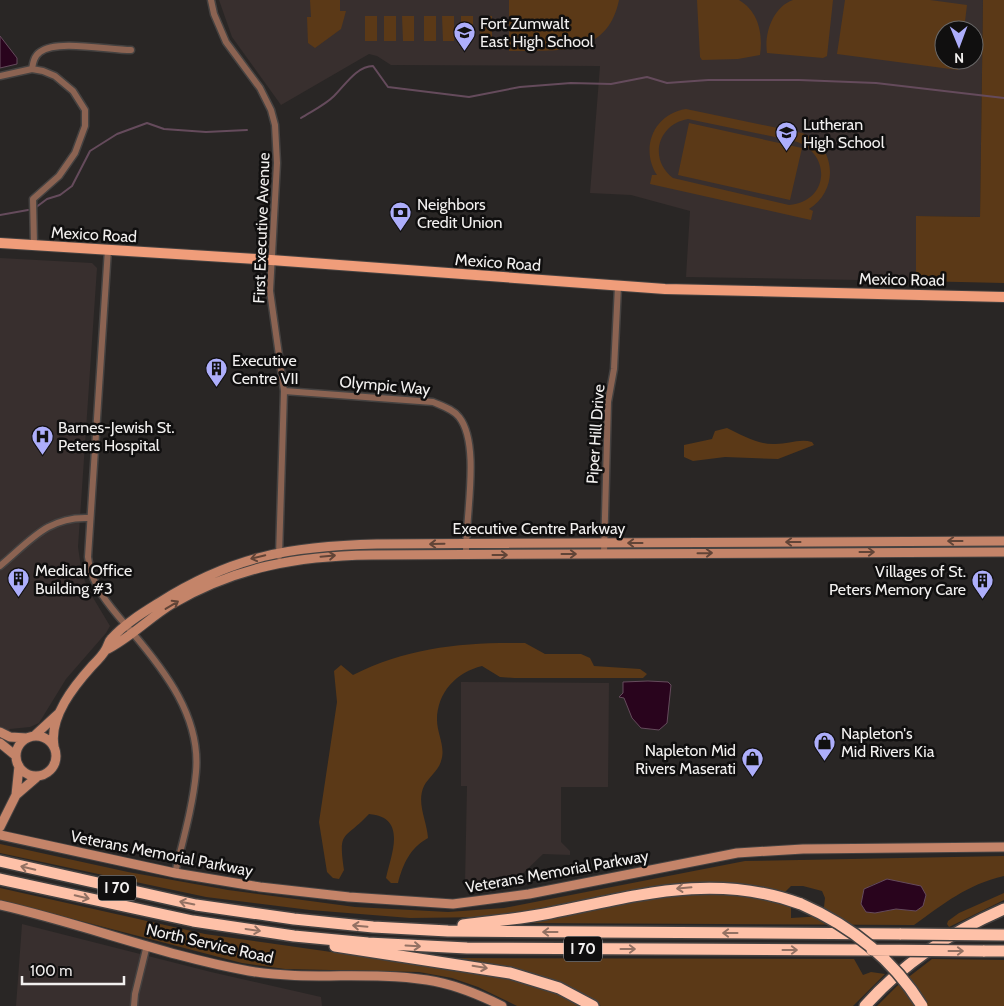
<svg xmlns="http://www.w3.org/2000/svg" width="1004" height="1006" viewBox="0 0 1004 1006" font-family="Cabin,sans-serif">
	<rect width="100%" height="100%" fill="#292625"/>
	<path fill="#382f2e" fill-rule="evenodd" d="M219,0H983L980,217L916,216V281L686,277L690,211L631,195L590,193L600,66L391,65L377,56L369,54L281,105L232,37ZM944,30H974V60H944Z
		M0,258L92,263L97,268L78,547L82,574L89,591L110,626L106,633L66,679L39,723L30,727L10,729L7,732L0,728Z
		M461,682L609,683L608,787H561V842L570,851V855L543,854L515,881L497,880L495,884H465L467,786H461Z
		M22,924L211,972L321,997L322,1006H16Z"/>
	<path fill="#5b3917" fill-rule="evenodd" d="M310,0H340V11H346L341,29L315,48L308,43L307,17H311Z
		M509,0H619C607,58 555,50 509,51Z
		M697,0H739C759,12 763,34 760,55L738,59L702,60L700,57Z
		M793,0H833L827,56L823,58L767,53C764,33 773,7 793,0Z
		M845,0H930L967,5L964,30H944V60H960L958,70L837,54Z
		M983,0H1004V283L916,281V216L980,217Z
		M365,16H377V41H365Z
		M384,16H396V41H384Z
		M402,16H414V41H403Z
		M424,16H436V41H424Z
		M442,16H454V41H443Z
		M461,16H473V41H461Z
		M480,16H492V41H480Z
		M686,109L802,133C837,146 839,190 809,209L813,211L811,220L650,184L652,175H657C640,149 653,114 686,109ZM688,119L794,141C832,152 830,202 789,205L673,178C648,159 658,124 688,119Z
		M689,123L802,148L790,200L678,175Z
		M727,428C742,435 756,444 773,444C786,445 799,438 812,442L814,445L778,459L725,457L693,461L684,457V445L712,439L715,431Z
		M525,643L545,654H581L590,658L594,666L640,669L647,674L643,678H514L500,677L482,666C457,672 437,692 437,720C437,734 446,747 441,761C439,770 428,778 424,786C416,803 427,821 428,838C410,848 403,864 398,883H391L386,878C391,855 408,817 369,814C344,841 338,829 344,870L339,879L333,878L327,872L319,822L337,702L334,671L341,665L353,675C408,647 464,642 525,643Z
		M0,844L128,872L228,890L355,907L448,912L504,908L745,861L1004,856V876C966,885 945,903 914,925L523,923L687,892L754,896L791,906V918L823,916L825,898L822,891L803,886H791L784,893L742,884L690,883L543,910L489,917L410,918L310,910L206,897L0,853ZM882,881L903,883L916,911L896,909L882,912L869,886Z
		M0,888L205,934L507,977L555,992L583,1006H517L478,987L452,978L419,972L285,969L242,963L0,900Z
		M1004,893V900L949,927L947,924L948,921L959,913Z
		M447,958L854,959L863,975L871,972L885,974L853,1006H601L590,1000Z
		M932,959L1004,960V1006H877L897,986Z"/>
	<path fill="#29041d" stroke="#654b5c" d="M0,36L17,58V64L0,68Z
		M648,681L668,682L671,685L667,723L659,730L641,728L632,718L624,698L619,697L623,693V682Z
		M887,879L921,886L926,895L923,906L916,911L896,909L875,913L866,912L861,904L864,889Z"/>
	<g fill="none" stroke-linecap="round" stroke-linejoin="round">
		<path stroke="#654b5c" stroke-width="2" d="M301,118C312,111 325,105 334,96C345,85 357,66 373,66L388,87L469,97L520,87L571,83L611,84L647,77L667,83L708,80H799L876,83L1004,98
			M35,208L47,199L60,195L72,186L90,151L117,134L147,123L164,129L206,132L247,130
			M0,215L28,210"/>
		<defs>
			<path id="street" d="M211,0L214,14L226,42L260,88L271,110L275,125L277,163L270,291L284,391L279,556
				M32,69C33,63 34,56 40,52C56,39 109,50 131,50
				M0,76L32,69L43,71L55,76L73,91L85,110V126L75,153L59,176L33,199L34,245
				M108,249L88,557C91,587 112,609 131,631C165,671 201,717 196,772C193,806 183,840 175,873
				M284,391L433,402C442,406 453,409 459,417C481,444 465,519 466,555
				M604,554L608,402L614,369L618,286
				M0,566C30,541 48,516 89,518
				M134,1006L135,994L147,945"/>
			<path id="secondary" d="M106,650C130,638 149,618 172,604C236,567 297,556 371,555L1004,552
				M0,732L10,737L27,738
				M34,736L59,713
				M16 756a20 20 0 1 1 40 0a20 20 0 1 1-40 0Z
				M0,743L16,756
				M54,746C49,717 74,686 92,666C97,661 103,655 106,649C108,645 109,641 111,639C124,624 144,612 160,602C233,556 291,546 377,544L1004,541
				M16,795L38,776
				M0,827L16,795L19,766
				M0,835L175,873L260,887L349,897L453,904L529,894L737,853L803,849L1004,847
				M0,905C84,924 165,956 249,971C308,981 368,971 427,980C454,984 478,994 502,1006"/>
			<path id="primary" d="M0,243L271,260L665,289L1004,297"/>
			<path id="highway" d="M0,861L196,905L294,919L373,927L448,931L901,934
				M0,879L193,921L294,936L368,943L467,948L872,950
				M463,925C492,921 521,919 550,913C636,896 714,872 801,904
				M335,946L510,973L559,988L593,1006
				M983,951H1004
				M865,1006C903,963 951,932 1004,909"/>
		</defs>
		<use href="#street" stroke="#454241" stroke-width="9"/>
		<use href="#secondary" stroke="#454241" stroke-width="11"/>
		<use href="#primary" stroke="#454241" stroke-width="12"/>
		<use href="#highway" stroke="#454241" stroke-width="14"/>
		<use href="#street" stroke="#8b6352" stroke-width="6"/>
		<use href="#secondary" stroke="#c48469" stroke-width="9"/>
		<use href="#primary" stroke="#f09d7a" stroke-width="10"/>
		<use href="#highway" stroke="#fec1a8" stroke-width="11"/>
		<defs>
			<path id="highway-bridge" d="M801,904C851,926 893,959 922,1006
				M901,934L1004,935
				M872,950L983,951"/>
		</defs>
		<use href="#highway-bridge" stroke="#454241" stroke-width="14" stroke-linecap="butt"/>
		<use href="#highway-bridge" stroke="#fec1a8" stroke-width="11"/>
	</g>
	<defs><path id="oneway-shaft" d="M-6 0H5M1.5-3L5.5 0L1.5 3" fill="none" stroke-width="1.6" stroke-linecap="round" stroke-linejoin="round" transform="scale(1.25)"/></defs>
	<g stroke="#614437">
		<use href="#oneway-shaft" transform="translate(955 541) rotate(180)"/>
		<use href="#oneway-shaft" transform="translate(793 542) rotate(180)"/>
		<use href="#oneway-shaft" transform="translate(635 543) rotate(180)"/>
		<use href="#oneway-shaft" transform="translate(437 544) rotate(179)"/>
		<use href="#oneway-shaft" transform="translate(867 552)"/>
		<use href="#oneway-shaft" transform="translate(705 553) rotate(-1)"/>
		<use href="#oneway-shaft" transform="translate(569 554)"/>
		<use href="#oneway-shaft" transform="translate(500 555)"/>
		<use href="#oneway-shaft" transform="translate(328 556) rotate(-5)"/>
		<use href="#oneway-shaft" transform="translate(258 557) rotate(166)"/>
		<use href="#oneway-shaft" transform="translate(172 605) rotate(-31)"/>
	</g>
	<g stroke="#937163">
		<use href="#oneway-shaft" transform="translate(28 868) rotate(-167)"/>
		<use href="#oneway-shaft" transform="translate(684 888) rotate(175)"/>
		<use href="#oneway-shaft" transform="translate(82 897) rotate(13)"/>
		<use href="#oneway-shaft" transform="translate(187 903) rotate(-169)"/>
		<use href="#oneway-shaft" transform="translate(360 926) rotate(-175)"/>
		<use href="#oneway-shaft" transform="translate(253 930) rotate(8)"/>
		<use href="#oneway-shaft" transform="translate(550 932) rotate(-180)"/>
		<use href="#oneway-shaft" transform="translate(730 933) rotate(-180)"/>
		<use href="#oneway-shaft" transform="translate(413 946) rotate(3)"/>
		<use href="#oneway-shaft" transform="translate(628 949)"/>
		<use href="#oneway-shaft" transform="translate(790 950)"/>
		<use href="#oneway-shaft" transform="translate(956 951)"/>
		<use href="#oneway-shaft" transform="translate(480 967) rotate(9)"/>
	</g>
	<defs>
		<symbol id="school-pin" viewBox="-11 -11 22 30"><path d="M0 17L-7.5 6A9.5 9.5 0 1 1 7.5 6Z" fill="#adaefb" stroke="#100f0f"/><path d="M0-5L7-2L0 1L-7-2ZM-4 1L0 2.5L4 1V4Q0 6-4 4Z" fill="#111"/></symbol>
		<symbol id="bank-pin" viewBox="-11 -11 22 30"><path d="M0 17L-7.5 6A9.5 9.5 0 1 1 7.5 6Z" fill="#adaefb" stroke="#100f0f"/><path d="M-6-4H6V4H-6ZM0-2.3a2.3 2.3 0 1 0 0 4.6a2.3 2.3 0 1 0 0-4.6Z" fill="#111"/></symbol>
		<symbol id="building-pin" viewBox="-11 -11 22 30"><path d="M0 17L-7.5 6A9.5 9.5 0 1 1 7.5 6Z" fill="#adaefb" stroke="#100f0f"/><path d="M-4-6H4V6H1V3H-1V6H-4ZM-2.5-4.3h1.7v1.8h-1.7ZM.8-4.3h1.7v1.8H.8ZM-2.5-1h1.7V.8h-1.7ZM.8-1h1.7V.8H.8Z" fill="#111"/></symbol>
		<symbol id="hospital-pin" viewBox="-11 -11 22 30"><path d="M0 17L-7.5 6A9.5 9.5 0 1 1 7.5 6Z" fill="#adaefb" stroke="#100f0f"/><path d="M-5-5h3v3.5h4V-5h3V5h-3V1.5h-4V5h-3Z" fill="#111"/></symbol>
		<symbol id="shop-pin" viewBox="-11 -11 22 30"><path d="M0 17L-7.5 6A9.5 9.5 0 1 1 7.5 6Z" fill="#adaefb" stroke="#100f0f"/><path d="M-5-2.5h2.3a2.7 3.5 0 0 1 5.4 0H5L5.5 6h-11ZM-1.5-2.5h3a1.5 2.3 0 0 0-3 0Z" fill="#111"/></symbol>
	</defs>
	<g fill-rule="evenodd">
		<use href="#school-pin" x="452" y="20" width="25" height="34"/>
		<use href="#school-pin" x="774" y="120" width="25" height="34"/>
		<use href="#bank-pin" x="388" y="200" width="25" height="34"/>
		<use href="#building-pin" x="204" y="356" width="25" height="34"/>
		<use href="#hospital-pin" x="30" y="424" width="25" height="34"/>
		<use href="#building-pin" x="6" y="566" width="25" height="34"/>
		<use href="#building-pin" x="970" y="568" width="25" height="34"/>
		<use href="#shop-pin" x="812" y="730" width="25" height="34"/>
		<use href="#shop-pin" x="740" y="746" width="25" height="34"/>
	</g>
	<g text-anchor="middle" stroke-width="5" stroke-linejoin="round" paint-order="stroke">
		<g fill="#100f0f" stroke="#aeacac" stroke-width="1">
			<rect x="98" y="875.5" width="38" height="25" rx="4"/>
			<rect x="564" y="936.5" width="38" height="25" rx="4"/>
		</g>
		<g font-size="15" font-weight="bold" fill="#f2f0ef">
			<text x="117" y="893">I 70</text>
			<text x="583" y="954">I 70</text>
		</g>
		<g font-size="16" fill="#f2f0ef" stroke="#100f0f" text-anchor="start">
			<text x="480" y="29">Fort Zumwalt<tspan x="480" dy="18">East High School</tspan></text>
			<text x="803" y="130">Lutheran<tspan x="803" dy="18">High School</tspan></text>
			<text x="417" y="210">Neighbors<tspan x="417" dy="18">Credit Union</tspan></text>
			<text x="232" y="366">Executive<tspan x="232" dy="18">Centre VII</tspan></text>
			<text x="58" y="433">Barnes-Jewish St.<tspan x="58" dy="18">Peters Hospital</tspan></text>
			<text x="35" y="576">Medical Office<tspan x="35" dy="18">Building #3</tspan></text>
			<text x="966" y="577" text-anchor="end">Villages of St.<tspan x="966" dy="18">Peters Memory Care</tspan></text>
			<text x="841" y="739">Napleton's<tspan x="841" dy="18">Mid Rivers Kia</tspan></text>
			<text x="736" y="756" text-anchor="end">Napleton Mid<tspan x="736" dy="18">Rivers Maserati</tspan></text>
		</g>
		<g font-size="16" fill="#f2f0ef" stroke="#100f0f">
			<text transform="translate(261 228) rotate(-88)" y="6">First Executive Avenue</text>
			<text transform="translate(94 234) rotate(3)" y="6">Mexico Road</text>
			<text transform="translate(498 262) rotate(4)" y="6">Mexico Road</text>
			<text transform="translate(902 279) rotate(1)" y="6">Mexico Road</text>
			<text transform="translate(385 385) rotate(5)" y="6">Olympic Way</text>
			<text transform="translate(595 434) rotate(-86)" y="6">Piper Hill Drive</text>
			<text x="539" y="534">Executive Centre Parkway</text>
			<text transform="translate(162 853) rotate(11)" y="6">Veterans Memorial Parkway</text>
			<text transform="translate(557 871) rotate(-10)" y="6">Veterans Memorial Parkway</text>
			<text transform="translate(210 943) rotate(13)" y="6">North Service Road</text>
		</g>
	</g>
	<g transform="translate(959 45) rotate(179)"><circle r="24" fill="#100f0f" stroke="#6a6969"/>
	<path d="M0-4L9 19L0 12L-9 19Z" fill="#adaefb"/>
	<text y="-8" font-size="14" font-weight="bold" text-anchor="middle" fill="#f2f0ef">N</text>
	</g>
	<path d="M22 976v8h102v-8" fill="none" stroke="#f2f0ef" stroke-width="2.5"/>
	<text x="30" y="976" font-size="15" fill="#f2f0ef" stroke="#100f0f" stroke-width="4" paint-order="stroke">100 m</text>
</svg>
